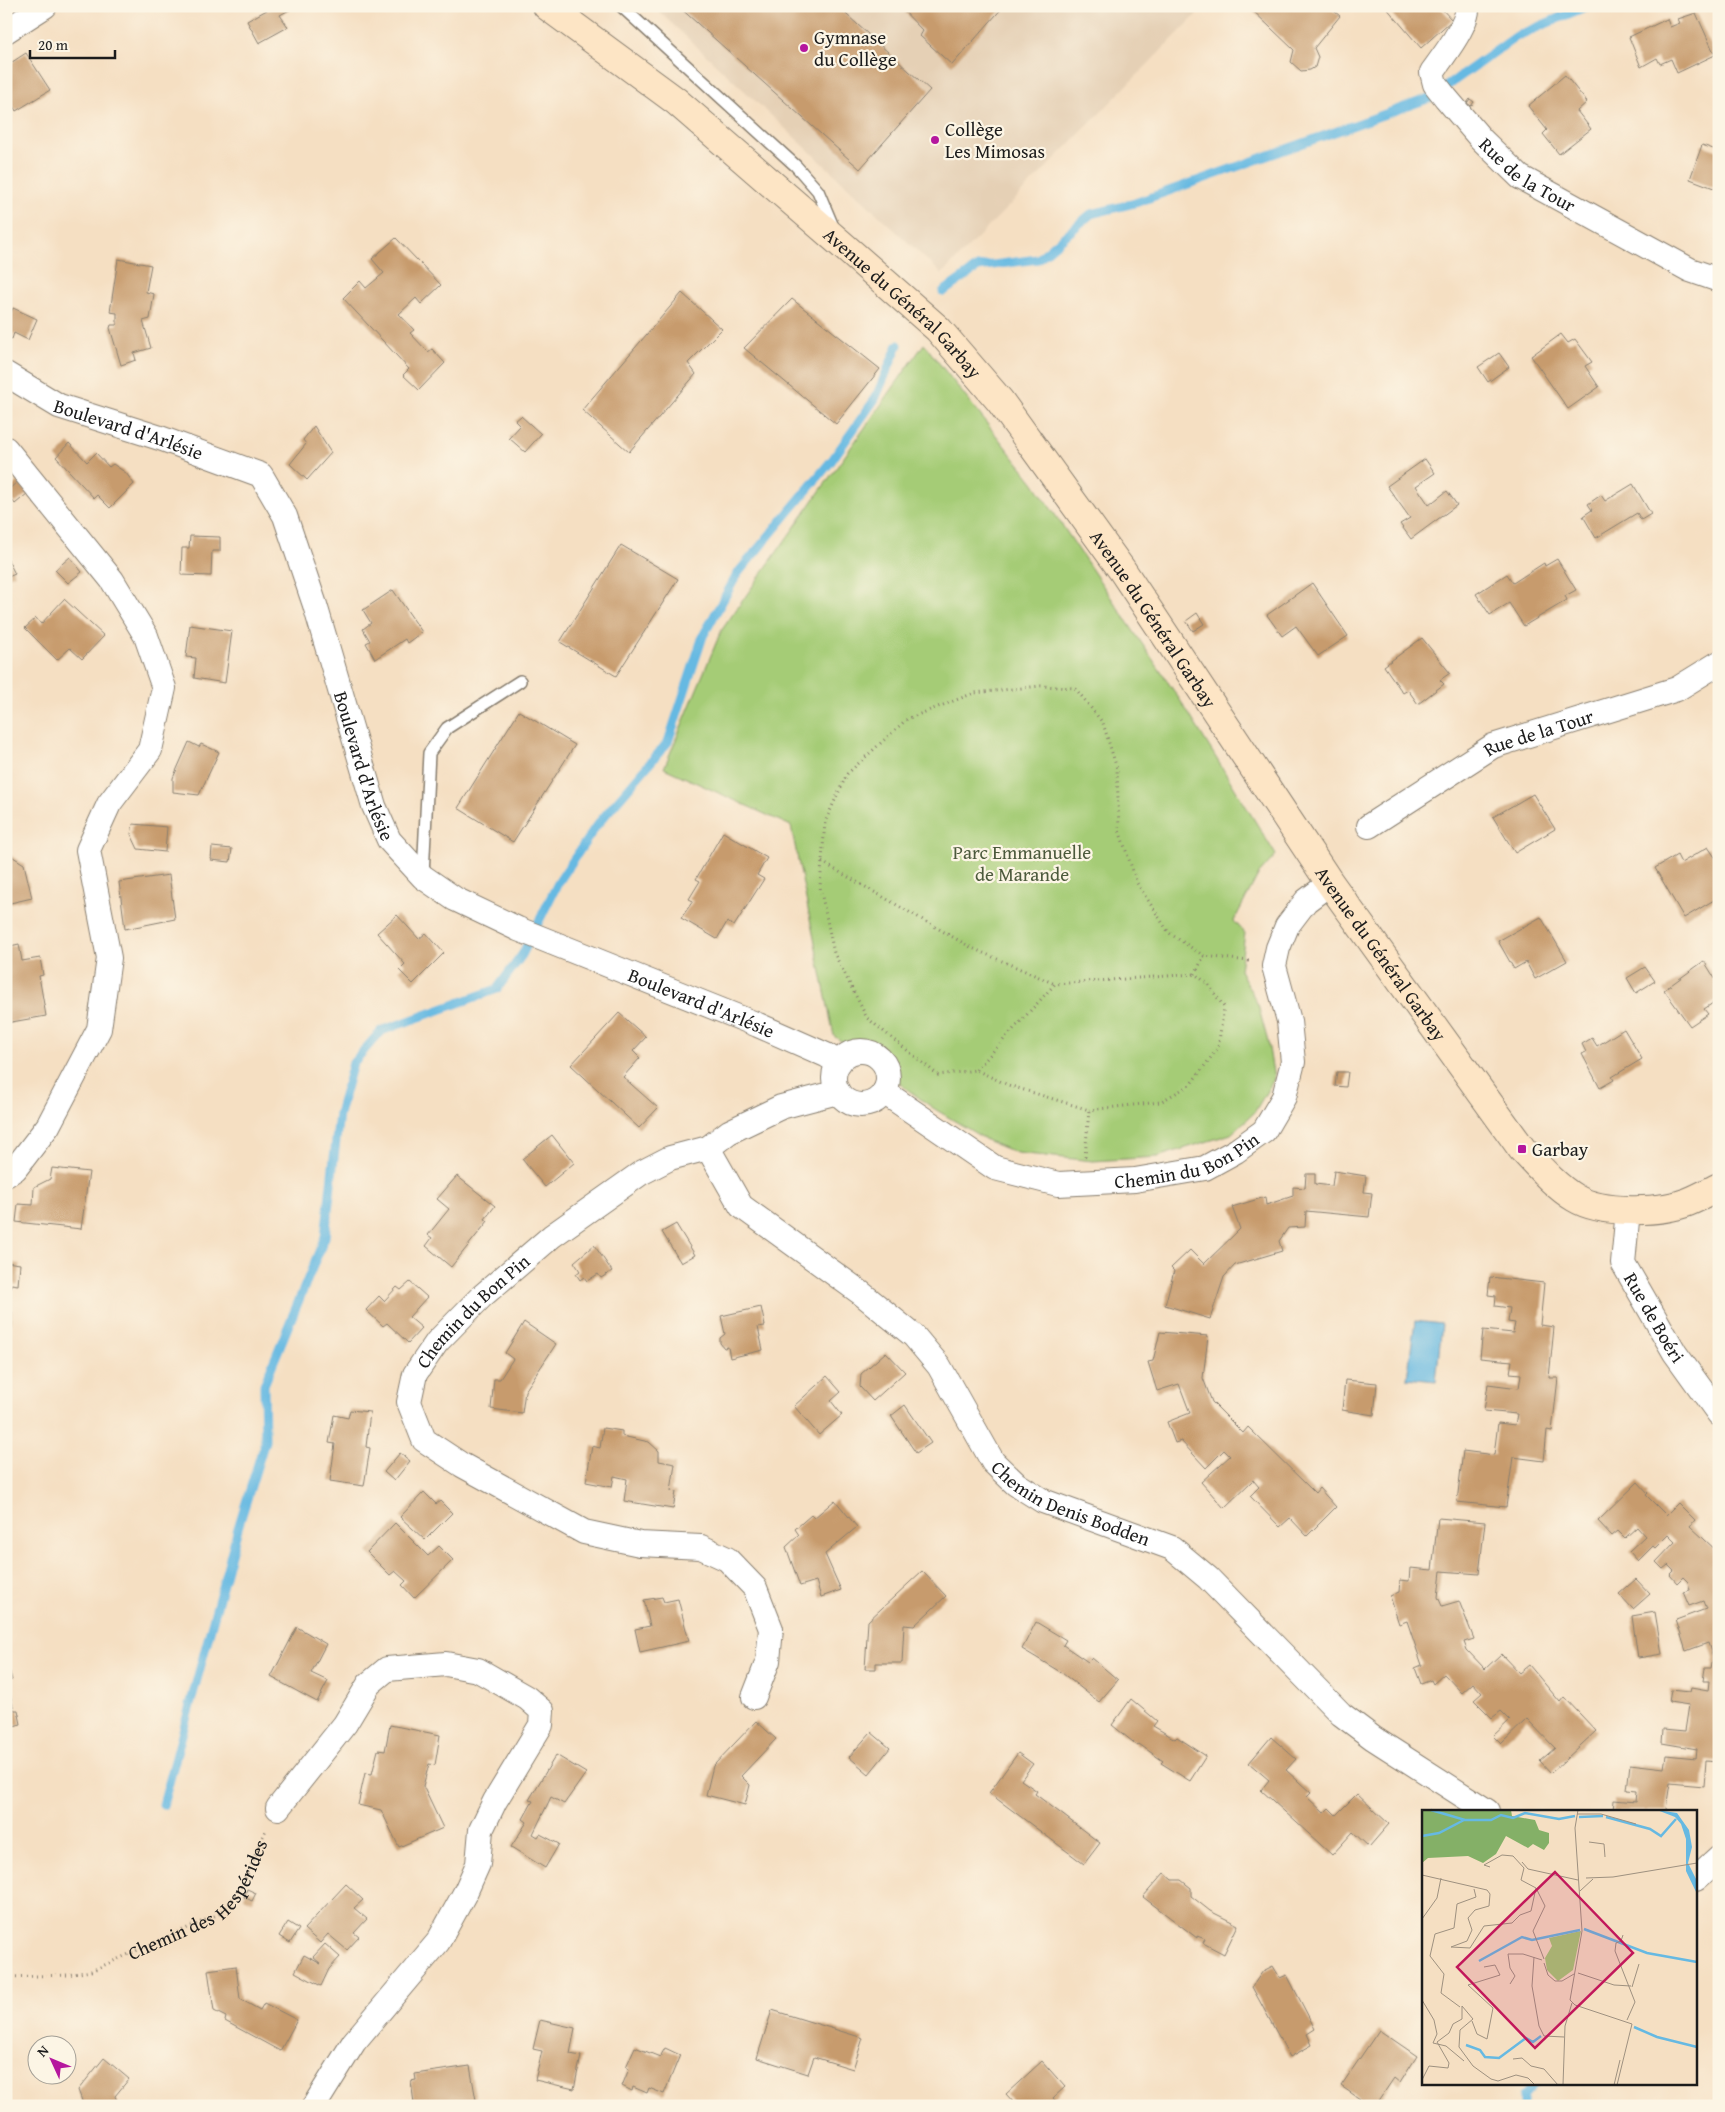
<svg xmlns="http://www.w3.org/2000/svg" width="1725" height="2112" viewBox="0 0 1725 2112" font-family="'Gentium Book Plus',serif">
	<rect width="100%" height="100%" fill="#fcf5e5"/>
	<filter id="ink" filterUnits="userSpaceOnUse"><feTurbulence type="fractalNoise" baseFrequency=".02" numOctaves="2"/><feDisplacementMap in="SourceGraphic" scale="10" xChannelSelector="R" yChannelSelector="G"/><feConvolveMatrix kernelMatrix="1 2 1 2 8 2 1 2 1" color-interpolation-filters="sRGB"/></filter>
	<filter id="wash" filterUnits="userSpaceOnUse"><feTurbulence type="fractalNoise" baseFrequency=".0096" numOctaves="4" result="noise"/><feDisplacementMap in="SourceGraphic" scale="20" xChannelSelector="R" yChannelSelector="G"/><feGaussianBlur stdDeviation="1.12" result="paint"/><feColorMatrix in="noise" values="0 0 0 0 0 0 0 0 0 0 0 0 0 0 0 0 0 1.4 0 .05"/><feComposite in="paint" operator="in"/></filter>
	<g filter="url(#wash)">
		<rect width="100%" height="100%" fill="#f5dfc2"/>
		<path fill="#e5d0b5" d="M653,6H1205L942,274Z"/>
		<path fill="#a5cc76" stroke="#607449" d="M924,344L1033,482L1184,706L1276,855L1258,875L1234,921L1245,933L1240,970L1258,1005L1268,1042L1274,1079L1254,1113L1231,1134L1157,1157L1093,1161L1017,1153L990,1142L933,1108L834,1036L791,826L664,768L721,631Z"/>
		<path fill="#66b9e2" stroke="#416a7f" d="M1415,1321L1442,1324L1436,1381L1407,1378Z"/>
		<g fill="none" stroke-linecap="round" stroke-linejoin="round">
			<path stroke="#66b9e2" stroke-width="9" d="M943,292L978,267L1038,259L1091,214L1135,203L1430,98L1517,36L1587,6
				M163,1805L238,1528L265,1441L264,1385L325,1237L339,1114L353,1063L381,1031L497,989L522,955L558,883L596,826L668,742L703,636L738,573L832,460L875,399L898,345
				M1523,2106V2096L1535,2083"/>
		</g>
		<g id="blocks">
			<path fill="#c79b6d" d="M274,6H290L291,9L280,15L288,27L259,43L247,21Z
				M678,6H837L930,90L860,169Z
				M899,6H1004L952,65L920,36L923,31Z
				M1248,6H1291L1294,9L1296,6H1328L1340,16L1314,48L1318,57L1315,67L1310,70L1301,71L1291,62L1294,50Z
				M1385,6H1439L1452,20L1421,48Z
				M1696,13L1715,55L1677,73L1671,59L1660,64L1657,58L1641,67L1629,37L1667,19L1670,27L1680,23L1678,19Z
				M26,53L50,90L16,111L6,95V66Z
				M1565,75L1587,102L1577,111L1591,129L1559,154L1543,134L1547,130L1528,106Z
				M1470,99L1474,102L1471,106L1467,103Z
				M1702,145L1719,151V190L1690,179Z
				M396,238L441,285L421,304L416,298L399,314L414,330L410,333L428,352L432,349L445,363L419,390L403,375L409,369L343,298L360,281L366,288L384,273L372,259Z
				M118,259L151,265L146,292L154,294L150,319L143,321L151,348L134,353L136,360L121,365L110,328L111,325H117V313L110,312Z
				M682,293L722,329L688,363L696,374L629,452L582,410Z
				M792,299L880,369L836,424L744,348Z
				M13,308L37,319L28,340L14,333L12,339L6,336V322Z
				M1561,334L1568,343L1575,339L1592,362L1585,366L1599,387L1568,409L1531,356Z
				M1499,353L1509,367L1488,382L1478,367Z
				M521,416L541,434L525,452L509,438L520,426L515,421Z
				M314,426L331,453L307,480L290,464L306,444L303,440Z
				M69,443L87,462L96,453L109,467L113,464L126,473L134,484L110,508L97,495L94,498L56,457Z
				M1425,459L1435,473L1416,486L1429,505L1447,491L1457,505L1411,539L1400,524L1410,518L1387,486Z
				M18,481L28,493L15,504L6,492Z
				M1633,484L1651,514L1641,520L1637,513L1596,538L1583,516L1592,510L1588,504L1601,495L1605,501Z
				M190,536L220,537V551H212L211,576L181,575L182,548H189Z
				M621,545L678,579L616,676L560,642Z
				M6,556L15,574L6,578Z
				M70,557L82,572L68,583L55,570Z
				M1557,559L1576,590L1565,596L1567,600L1524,626L1509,603L1490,615L1476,594L1507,574L1513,583L1544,563L1545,566Z
				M1312,583L1348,636L1318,656L1296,626L1282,636L1267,615Z
				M393,590L422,632L407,643L405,639L375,659L366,643L370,641L363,629L371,623L363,610Z
				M64,599L104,636L82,659L70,648L57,660L25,628L36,618L41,624Z
				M1197,613L1204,624L1193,631L1186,621Z
				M190,625L232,631L225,683L194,678L196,658L186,657Z
				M1422,638L1450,673L1440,680L1444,684L1418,704L1408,690L1403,693L1384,666Z
				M519,711L575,745L513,842L458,808Z
				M189,742L199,747L201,744L219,752L199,795L173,792V778Z
				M1533,794L1555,829L1515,853L1493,817Z
				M133,824L167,827L165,852L138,849L131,834Z
				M723,832L767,858L757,875L764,879L734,926L727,922L717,939L681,918L693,901L689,899L700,881L696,879Z
				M212,847L232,849L230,862L211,860Z
				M1708,847L1719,863V877L1714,880L1719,887V897L1684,918L1655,868L1677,855L1681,863Z
				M10,855L24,864L32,898L6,904V856Z
				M169,875L175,919L125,929L119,882Z
				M397,915L419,939L426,933L444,953L413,984L399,970L405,964L377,933Z
				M1541,917L1567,961L1535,979L1526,962L1514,969L1498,941Z
				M19,944L22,961L40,958L43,975L39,976L46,1016L6,1023V947Z
				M1704,961L1719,985V999L1704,1009L1708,1014L1690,1026L1664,990Z
				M1645,967L1655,981L1636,993L1627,978Z
				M619,1013L646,1037L633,1051L640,1058L623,1077L658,1108L639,1128L571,1065Z
				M1624,1029L1642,1059L1612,1077L1614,1080L1600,1088L1582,1054L1586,1052L1582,1044L1592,1038L1597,1046Z
				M1337,1072H1348L1346,1087L1335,1086Z
				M552,1135L574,1163L545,1187L522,1159Z
				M52,1168L89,1172L81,1229L16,1222L18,1204L33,1205L34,1187L50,1179Z
				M1334,1171L1366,1176L1364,1192L1372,1193L1369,1217L1306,1211L1305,1227L1288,1228L1279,1241L1282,1251L1235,1265L1224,1277L1210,1319L1165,1305L1174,1271L1171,1268L1190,1250L1204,1264L1240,1229L1232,1207L1265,1197L1266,1205L1293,1196V1187L1305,1188L1306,1174H1315V1184L1332,1186Z
				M457,1176L495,1206L485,1219L488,1221L451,1267L426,1246L432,1238L428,1235L449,1209L437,1199Z
				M676,1224L695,1255L681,1263L662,1232Z
				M594,1245L612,1271L601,1278L598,1274L587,1281L584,1277L580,1280L576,1274L580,1271L574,1262Z
				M6,1262L20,1264L18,1285L11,1284L7,1308Z
				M1490,1277L1544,1283L1540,1325L1554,1327L1549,1378H1558L1552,1431L1547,1430L1544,1461L1513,1457L1506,1507L1457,1502L1463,1451L1494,1455L1498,1423L1515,1425L1517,1414L1484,1411L1488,1384L1519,1388L1521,1374L1510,1373L1512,1361L1480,1358L1483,1330L1513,1333L1515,1323L1508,1322L1510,1308L1495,1306L1496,1296L1488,1295Z
				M410,1282L427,1297L409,1317L422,1328L408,1343L387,1323L383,1326L366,1310L379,1296L384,1301L397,1287L401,1290Z
				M761,1307L765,1326L758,1327L763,1350L730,1358L728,1347L724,1348L720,1343V1338L725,1334L721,1316Z
				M6,1310L12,1312L9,1332H6Z
				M524,1322L556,1344L525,1391L522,1413L491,1409L494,1379H500L513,1359L505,1353Z
				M1160,1332L1208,1336L1203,1378L1212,1402L1243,1433L1248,1427L1315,1493L1319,1488L1336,1507L1307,1536L1290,1518L1280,1527L1250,1496L1259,1487L1253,1480L1224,1508L1201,1482L1230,1456L1224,1450L1206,1468L1181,1441L1175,1443L1167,1422L1190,1413L1179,1384L1157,1391L1148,1362L1153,1361Z
				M886,1352L905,1372L873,1401L860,1387L861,1374Z
				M827,1376L841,1392L831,1401L842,1415L819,1435L794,1406Z
				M1345,1380L1377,1383L1374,1415L1342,1410Z
				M905,1405L931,1443L916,1453L891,1416Z
				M350,1410L370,1412L366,1447L370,1448L364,1486L330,1481L335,1444L329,1443L334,1415L348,1418Z
				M603,1428L622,1431V1436L649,1442L659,1451V1461L675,1464L671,1491L676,1492L673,1509L624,1501L627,1479L614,1476L612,1487L586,1482L592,1446L600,1448Z
				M400,1453L410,1461L394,1481L384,1472Z
				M1638,1482L1648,1493L1646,1495L1666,1515L1678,1503L1695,1520L1690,1526L1719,1553V1762L1706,1761L1704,1786L1670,1783L1666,1809L1668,1811H1613L1614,1800L1636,1802L1637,1791L1627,1790L1630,1764L1664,1768L1666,1755L1696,1758L1697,1749L1662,1743L1663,1729L1685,1731L1689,1705L1669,1702L1671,1690L1690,1692L1691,1688L1708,1691L1709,1681H1703L1705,1668H1711L1713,1658L1708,1643L1686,1651L1676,1620L1706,1609L1703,1601L1689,1606L1683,1592L1690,1590L1688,1582L1683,1577L1677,1583L1670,1575L1674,1571L1668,1565L1663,1569L1656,1562L1675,1542L1668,1535L1655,1548L1653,1546L1638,1561L1629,1551L1645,1536L1637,1527L1625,1538L1618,1531L1612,1536L1598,1521Z
				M424,1492L436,1504L440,1501L452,1513L425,1540L400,1517Z
				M835,1500L857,1527L825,1554L841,1590L821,1597L816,1581L800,1586L786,1547L799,1535L795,1529L811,1515L814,1518Z
				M1438,1518L1485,1522L1479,1574L1441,1571L1438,1597L1442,1606L1459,1601L1474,1639L1464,1642L1467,1650L1485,1669L1501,1654L1519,1673L1529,1665L1560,1702L1564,1697L1596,1731L1551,1773L1540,1761L1555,1748L1527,1719L1501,1744L1493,1736L1510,1720L1501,1711L1492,1718L1474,1700L1482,1693L1473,1683L1462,1693L1444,1674L1433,1684L1431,1680L1421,1684L1415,1668L1422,1665L1407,1621L1399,1624L1390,1596L1399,1592L1400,1580L1409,1581L1410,1568L1432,1570Z
				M395,1523L428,1556L439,1546L453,1560L414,1598L402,1585L406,1581L395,1571L390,1575L367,1552Z
				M922,1571L946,1596L914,1626L904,1625L902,1663H876V1669H865L868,1621Z
				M1636,1579L1650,1594L1633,1609L1619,1594Z
				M662,1597L664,1602L678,1599L689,1641L640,1652L635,1629L650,1626L644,1600Z
				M1655,1612L1662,1654L1638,1658L1632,1616Z
				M1036,1622L1066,1640L1063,1645L1088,1662L1092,1658L1118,1680L1099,1702L1062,1673L1022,1649Z
				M297,1627L326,1644L311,1673L328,1681L317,1702L271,1677Z
				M6,1658L12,1680L7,1682L14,1710H18L21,1724L6,1728Z
				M1131,1699L1157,1721L1153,1726L1175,1739L1177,1737L1206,1756L1190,1781L1161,1763L1163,1761L1139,1744L1138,1746L1112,1725Z
				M756,1721L776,1739L741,1776L750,1785L745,1805L706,1795L713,1766Z
				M390,1725L440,1735L435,1765L429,1764L423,1786L443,1828L399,1847L381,1810L358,1805L365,1773L372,1774L378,1750L385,1751Z
				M871,1732L890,1748L869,1774L849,1757Z
				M1271,1737L1296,1759L1286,1770L1311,1793L1307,1797L1324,1813L1329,1808L1336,1815L1357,1794L1389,1824L1369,1847L1353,1832L1332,1855L1261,1790L1269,1780L1249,1763Z
				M1018,1753L1033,1764L1021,1780L1037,1791L1035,1794L1100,1843L1084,1864L989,1793Z
				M556,1755L586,1773L564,1804L551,1797L533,1834L538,1837L540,1834L559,1844L545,1868L511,1847L527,1822L523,1819L533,1801L529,1800Z
				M1164,1873L1172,1880H1181L1191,1888V1896L1210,1911L1238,1925L1224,1954L1203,1943L1205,1939L1197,1936V1938L1143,1897Z
				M346,1884L363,1900L354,1908L367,1919L354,1933L359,1937L347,1950L328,1934L320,1943L304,1929Z
				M247,1889L256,1893L252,1901L244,1897Z
				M288,1922L299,1929L290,1943L279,1936Z
				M325,1944L340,1957L329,1969L321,1986L295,1972L304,1955L321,1964L313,1957Z
				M236,1966L240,1999L260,2010L264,2003L297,2020L280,2051L225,2021L226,2017L214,2011L208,1970Z
				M1273,1966L1280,1978L1287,1975L1315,2029L1307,2034L1312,2045L1290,2057L1252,1987L1263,1971Z
				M772,2010L863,2038L853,2069L814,2057L808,2074L757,2058Z
				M540,2020L575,2028L570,2054L581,2056L574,2089L535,2080L542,2051L533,2049Z
				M1379,2030L1417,2056L1400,2083L1394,2078L1375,2106H1370L1341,2086Z
				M635,2047L660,2057L665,2048L680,2055L664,2094L649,2088L647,2093L633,2087L632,2091L622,2086L629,2069L626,2067Z
				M104,2058L129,2079L115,2096L119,2106H84L78,2090Z
				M1042,2061L1065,2087L1053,2098L1058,2104L1014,2106L1016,2105L1006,2094Z
				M470,2066L477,2106H400L414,2103L411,2081L416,2080L415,2074Z"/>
		</g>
	</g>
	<g filter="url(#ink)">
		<use href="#blocks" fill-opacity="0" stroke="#887e6f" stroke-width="1"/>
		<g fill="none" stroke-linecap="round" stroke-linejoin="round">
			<defs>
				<path id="service" d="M621,6L796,166L818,191L834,229
					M423,875L429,753L447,728L520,681"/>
				<g id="minor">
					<path id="s2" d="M1467,6C1470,22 1442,58 1432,72L1435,84L1446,98L1481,139L1520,177L1690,270L1719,280"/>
					<path d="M6,31L45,6"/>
					<path id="s3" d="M6,374L59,406L160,438L261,475L285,516L315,605L374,806L389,840L423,877L455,899L518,929L758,1025L826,1055L839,1063"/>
					<path d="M6,449L112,580L146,636L164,688L150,750L109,804L88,850L109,958L99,1029L48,1126L15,1169L6,1175"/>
					<path id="s4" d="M1369,826L1493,746L1677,689L1719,663"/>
					<circle cx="861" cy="1078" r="27"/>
					<path id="s5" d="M884,1092L995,1168L1058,1184L1135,1180L1205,1168L1236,1151L1264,1131L1284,1097L1293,1062L1289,1021L1274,966L1278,948L1287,926L1306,901L1330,883"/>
					<path id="s6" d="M708,1148L741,1206L861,1293L914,1336L939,1366L993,1462L1016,1484L1043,1501L1172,1548L1208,1578L1341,1714L1373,1738L1487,1811"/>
					<path id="s7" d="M1628,1210L1623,1263L1675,1353L1719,1414"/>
					<path id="s8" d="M754,1697L768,1661L771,1629L755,1588L727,1559L701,1547L640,1544L584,1532L462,1465L424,1440L409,1402L415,1374L437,1342L481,1297L552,1236L641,1173L670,1158L708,1148L729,1132L781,1107L838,1092"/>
					<path d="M278,1808L345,1724L369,1684L387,1669L446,1664L478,1670L527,1698L542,1711L541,1725L495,1801L481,1830L478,1864L466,1891L438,1942L354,2042L314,2106"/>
					<path d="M1696,1879L1719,1858"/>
				</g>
				<g id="secondary">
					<path id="s9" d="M547,6L676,101L840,243L938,329L1000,401L1122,570L1330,883L1522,1149C1538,1166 1555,1186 1575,1198C1601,1214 1660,1213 1688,1202C1698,1198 1709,1192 1719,1187"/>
				</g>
			</defs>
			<use href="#service" stroke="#887e6f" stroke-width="14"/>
			<use href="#minor" stroke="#887e6f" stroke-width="26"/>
			<use href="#secondary" stroke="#887e6f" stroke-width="30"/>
			<g stroke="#887e6f" stroke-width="3" stroke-dasharray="1 4" stroke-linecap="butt">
				<path d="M822,862L972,948L1055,984"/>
				<path d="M1195,974L1204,956"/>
				<path d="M976,1070L1055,984L1195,974L1208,984L1224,1007L1218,1048L1190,1085L1160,1102L1089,1110"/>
				<path d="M1085,1157L1089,1110L1008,1085L976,1070L938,1075L867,1018L834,953L820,887L825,822L847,774L907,719L974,693L1041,686L1075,688L1103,723L1117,769L1119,830L1137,883L1169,933L1204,956L1249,961"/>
				<path id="s1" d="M6,1977L67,1975L91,1971L219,1914C244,1893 252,1859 266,1830"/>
			</g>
			<use href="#service" stroke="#fff" stroke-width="11"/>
			<use href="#minor" stroke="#fff" stroke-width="24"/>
			<use href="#secondary" stroke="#fde5c5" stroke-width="28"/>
		</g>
	</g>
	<g fill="#b5179e" stroke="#fcf5e5" stroke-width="2">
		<circle cx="804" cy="48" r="5"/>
		<circle cx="935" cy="140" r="5"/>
		<rect x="1517" y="1144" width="10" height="10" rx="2.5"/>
	</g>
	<g text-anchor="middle" stroke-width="4.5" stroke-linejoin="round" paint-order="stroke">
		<g font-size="19" fill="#1c1c1c" stroke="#fcf5e5" text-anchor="start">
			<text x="814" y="44">Gymnase<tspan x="814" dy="22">du Collège</tspan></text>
			<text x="945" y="136">Collège<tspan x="945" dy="22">Les Mimosas</tspan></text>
			<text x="1532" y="1156">Garbay</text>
		</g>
		<g font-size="19" fill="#1c1c1c" stroke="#fcf5e5">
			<text dy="7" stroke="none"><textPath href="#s2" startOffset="219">Rue de la Tour</textPath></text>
			<text dy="7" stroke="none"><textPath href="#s9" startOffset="464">Avenue du Général Garbay</textPath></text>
			<text dy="7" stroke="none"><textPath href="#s3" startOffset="135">Boulevard d'Arlésie</textPath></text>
			<text dy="7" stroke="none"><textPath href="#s9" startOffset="869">Avenue du Général Garbay</textPath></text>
			<text dy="7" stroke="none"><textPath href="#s4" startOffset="195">Rue de la Tour</textPath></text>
			<text dy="7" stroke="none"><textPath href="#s3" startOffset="585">Boulevard d'Arlésie</textPath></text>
			<text dy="7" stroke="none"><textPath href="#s9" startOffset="1274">Avenue du Général Garbay</textPath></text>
			<text dy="7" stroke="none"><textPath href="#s3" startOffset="1020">Boulevard d'Arlésie</textPath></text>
			<text dy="7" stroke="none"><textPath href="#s5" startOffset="332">Chemin du Bon Pin</textPath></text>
			<text dy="7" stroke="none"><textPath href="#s8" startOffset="642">Chemin du Bon Pin</textPath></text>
			<text dy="7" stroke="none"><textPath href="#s7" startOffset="116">Rue de Boéri</textPath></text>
			<text dy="7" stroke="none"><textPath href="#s6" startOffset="522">Chemin Denis Bodden</textPath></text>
			<text dy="7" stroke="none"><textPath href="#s1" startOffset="219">Chemin des Hespérides</textPath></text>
		</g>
		<g font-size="19" fill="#4c5a3c" stroke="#fcf5e5">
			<text x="1022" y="859">Parc Emmanuelle<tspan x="1022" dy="22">de Marande</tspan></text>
		</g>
	</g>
	<g transform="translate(1422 1810)">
		<rect width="275" height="275" fill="#f5dfc2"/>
		<path d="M159,121L151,160L136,171L125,160L123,148L130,136L127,128Z" fill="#a5cc76"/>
		<path d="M0,0H89L90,6L113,10L117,20L127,23V33L122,40L111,34L106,38L84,26L74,44L61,53L46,46L6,48L0,53Z" fill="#84b067"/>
		<path d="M235,0L255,3L267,20L270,37L266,53L274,69L275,84L264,61V29L259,14L253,7Z" fill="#66b9e2"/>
		<path fill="none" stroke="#66b9e2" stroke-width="2.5" d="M9,0L43,10H69L79,5L91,8L103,3L137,9L153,6M157,7L181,6M184,7L228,19L239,26L254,9M0,26L17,23L42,10M162,119L225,143L275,152M57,151L100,127L110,130L158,120M212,217L235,227L275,237M44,235L58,240L63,247L77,248L104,228L111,232L119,226"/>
		<path fill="none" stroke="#9e9180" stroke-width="1" d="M156,0L153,18L160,121L148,190L153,195L210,214L195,275M155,4H179L214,14M167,32L182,34L183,47M100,52L106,59L156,70M68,57L62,55L80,45L91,46L102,58L99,70L114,78M0,65L65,80L68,84L67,96L53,100L46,108L50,120L45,131L29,137M164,68L191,67L275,53M114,78L123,96L111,121L122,149M158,81L171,69M0,109L15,88L19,68M201,125L199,131L194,133L193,141L213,192L205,210M29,137L48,138L62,116L90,113L98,105L109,101L114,78M112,147L110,176L117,216L122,226L142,227M122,153L126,165L133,171H140L152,164M156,163L192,175L209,176M88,174L93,166L88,158L86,144H101L120,150M210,177L217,154M0,190L12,210L15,224L11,233L24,236L42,251M38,197L19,183L22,164L8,146L13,124L32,118L35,94L54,87L52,79M50,211L55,224L65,229L71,198L46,175L78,165L73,155L62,157M91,249L100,248L109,256L122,259L136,275M7,256L26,258L27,253L15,232L27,223L31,214L40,209V196L51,209L38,220L37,237L51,256L69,269L76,271L94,265L106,268L113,275M0,270L7,256M141,275L143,216L150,193M192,275L198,250"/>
		<path fill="#c2185b" fill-opacity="0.15" stroke="#c2185b" stroke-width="2.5" d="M133,62L211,143L113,238L35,157Z"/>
		<rect width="275" height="275" fill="none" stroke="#1c1c1c" stroke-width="2.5"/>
	</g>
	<rect width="1725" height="2112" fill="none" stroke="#fcf5e5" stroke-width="25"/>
	<g transform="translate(52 2060) rotate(314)"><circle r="24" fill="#fcf5e5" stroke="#a29e95"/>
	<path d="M0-4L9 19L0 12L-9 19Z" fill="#b5179e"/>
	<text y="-8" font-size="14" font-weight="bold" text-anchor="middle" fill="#1c1c1c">N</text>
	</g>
	<path d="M30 50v8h85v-8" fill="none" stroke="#1c1c1c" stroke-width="2.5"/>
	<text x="38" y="50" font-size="15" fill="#1c1c1c" stroke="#fcf5e5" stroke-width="4" paint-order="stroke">20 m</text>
</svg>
